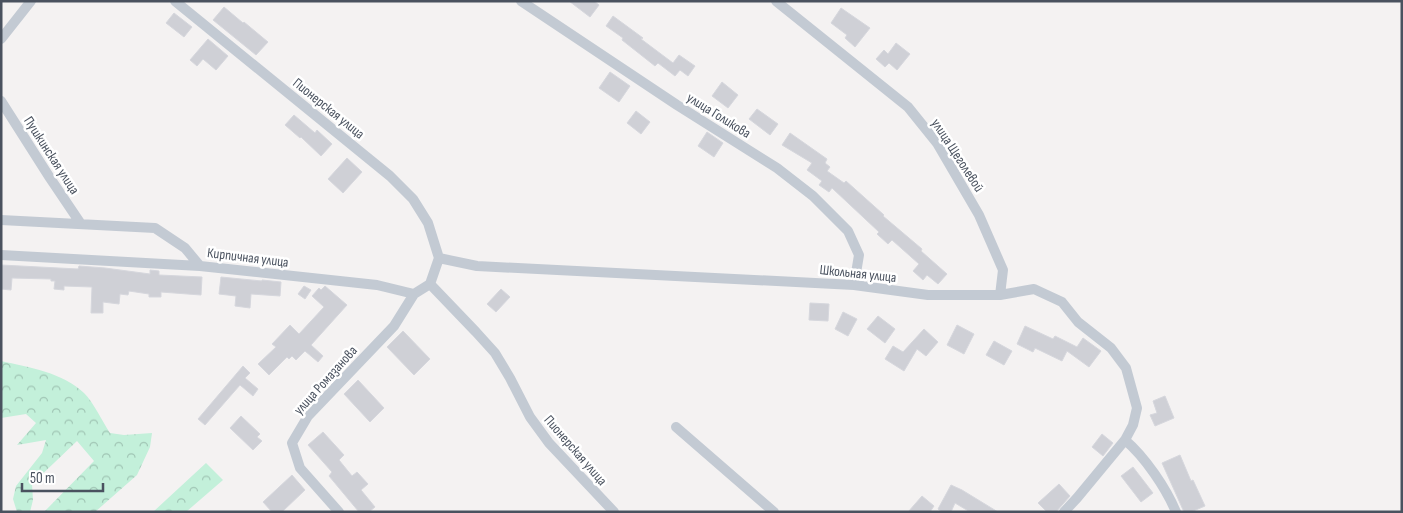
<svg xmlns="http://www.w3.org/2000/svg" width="1403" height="513" font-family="'Sofia Sans Condensed',sans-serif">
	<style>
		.forest { fill: url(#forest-crowns) }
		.building { fill: #cfd0d6; stroke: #d6d7dd }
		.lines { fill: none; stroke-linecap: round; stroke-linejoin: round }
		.street { stroke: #c3cad3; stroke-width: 10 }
		.labels { text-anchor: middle; stroke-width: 5; stroke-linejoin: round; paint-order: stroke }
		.street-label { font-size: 14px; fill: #4a525f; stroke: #fff }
	</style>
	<defs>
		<pattern id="forest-crowns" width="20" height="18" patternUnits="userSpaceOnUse" patternTransform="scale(1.25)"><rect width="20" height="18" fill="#c3f0da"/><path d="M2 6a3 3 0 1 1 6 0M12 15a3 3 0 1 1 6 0" fill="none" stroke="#a0c5b4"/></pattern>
	</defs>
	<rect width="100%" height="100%" fill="#f4f2f2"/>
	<path class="forest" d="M 1,361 C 28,367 64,373 84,393 C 94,403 102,421 110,433 L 124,435 L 152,433 L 150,447 L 137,475 L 95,512 L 44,512 L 94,461 L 77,441 L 32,484 L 33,500 L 30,512 L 17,512 L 13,499 L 16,486 L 42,453 L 46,440 L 17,445 L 36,423 L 26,414 L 1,418 Z
		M 206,463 L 223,480 L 186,512 L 153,512 Z"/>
	<path class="building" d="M 569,1 L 594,1 L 599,5 L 590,17 Z
		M 224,7 L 243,23 L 244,22 L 268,42 L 256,55 L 213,20 Z
		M 841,8 L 870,28 L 855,47 L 845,38 L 847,35 L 831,23 Z
		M 174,13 L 192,27 L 184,37 L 166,23 Z
		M 613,16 L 643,38 L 641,39 L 673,63 L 679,55 L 695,66 L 688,76 L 680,70 L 675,76 L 658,63 L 655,66 L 622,40 L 623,38 L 606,26 Z
		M 208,39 L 228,56 L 216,70 L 203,59 L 197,66 L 190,60 Z
		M 896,43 L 910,54 L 897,70 L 889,63 L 885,67 L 876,59 L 884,50 L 888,54 Z
		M 610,72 L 630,86 L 619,102 L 599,88 Z
		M 722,82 L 738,95 L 728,108 L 712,96 Z
		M 757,109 L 778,124 L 770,135 L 749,119 Z
		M 636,111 L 650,122 L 641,134 L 627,123 Z
		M 294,115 L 315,133 L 317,130 L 332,144 L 321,156 L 301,137 L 300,138 L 285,125 Z
		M 707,132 L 723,143 L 714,157 L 698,146 Z
		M 790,133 L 827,159 L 825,163 L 830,167 L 827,171 L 844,183 L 846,181 L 884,215 L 883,216 L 922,249 L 921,251 L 947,274 L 938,284 L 927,275 L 923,280 L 913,271 L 919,264 L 892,240 L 888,244 L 877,234 L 879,232 L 832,188 L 829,192 L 819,185 L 822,181 L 807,170 L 812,163 L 782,145 Z
		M 347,158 L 362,172 L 343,193 L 328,179 Z
		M 1,265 L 78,269 L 79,266 L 105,268 L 150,274 L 150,270 L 159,271 L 159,275 L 202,277 L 201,295 L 161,292 L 161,297 L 149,297 L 149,294 L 129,291 L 128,295 L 120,294 L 119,304 L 103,302 L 103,313 L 91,313 L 92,287 L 64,286 L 64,290 L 54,289 L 55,281 L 51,281 L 51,279 L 12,278 L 11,290 L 1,289 Z
		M 221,277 L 262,281 L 262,280 L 281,282 L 280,296 L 251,294 L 250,308 L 235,306 L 236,296 L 219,294 Z
		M 304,286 L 311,290 L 305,299 L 298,294 Z
		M 325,286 L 347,305 L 311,345 L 323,356 L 318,362 L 305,351 L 296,360 L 292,356 L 289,359 L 287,357 L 269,375 L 258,364 L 276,347 L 272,344 L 290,325 L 299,334 L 324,307 L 312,296 L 319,288 L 321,290 Z
		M 501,289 L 510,297 L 496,312 L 487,304 Z
		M 810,303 L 829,304 L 828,321 L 809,320 Z
		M 843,312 L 857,319 L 848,336 L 835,329 Z
		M 878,316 L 895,329 L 885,343 L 867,329 Z
		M 957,325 L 974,334 L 964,354 L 947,345 Z
		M 1025,326 L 1053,339 L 1055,336 L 1077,347 L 1083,338 L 1101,351 L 1089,367 L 1067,351 L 1062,361 L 1035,348 L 1033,352 L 1017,344 Z
		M 924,329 L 938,342 L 926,356 L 917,349 L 904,371 L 885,359 L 893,346 L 903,352 Z
		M 403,331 L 430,359 L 414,375 L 387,347 Z
		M 994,341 L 1012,351 L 1004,365 L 986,355 Z
		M 243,366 L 250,373 L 245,378 L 258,389 L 253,396 L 240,385 L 205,425 L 198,419 Z
		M 358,380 L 384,408 L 370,422 L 344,394 Z
		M 1165,396 L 1174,418 L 1155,426 L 1150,415 L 1157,413 L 1153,401 Z
		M 241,416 L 260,434 L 257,437 L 262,441 L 253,450 L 230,428 Z
		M 323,432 L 344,455 L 339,460 L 352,476 L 357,472 L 368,484 L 361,490 L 375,507 L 369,512 L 359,512 L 329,476 L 332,472 L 308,445 Z
		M 1102,434 L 1113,443 L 1103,456 L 1092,447 Z
		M 1180,455 L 1191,481 L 1193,480 L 1205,506 L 1191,512 L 1184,512 L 1162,463 Z
		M 1133,467 L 1153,493 L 1141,502 L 1121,476 Z
		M 292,475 L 305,490 L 282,512 L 272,512 L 263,502 Z
		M 1059,484 L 1070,496 L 1056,512 L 1047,512 L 1038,503 Z
		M 951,485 L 962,490 L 998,512 L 970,512 L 955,503 L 951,512 L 942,512 L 938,509 Z
		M 922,496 L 934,506 L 930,512 L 908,512 Z"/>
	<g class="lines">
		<path class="street" d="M 175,1 L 390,176 L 413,199 L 428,223 L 439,258
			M 521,1 L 677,105 L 777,168 L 813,196 L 848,231 L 859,255 L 854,285
			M 776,1 L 908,107 L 937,143 L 979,215 L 1003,270 L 1000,295
			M 1,39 L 31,1
			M 1,101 L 50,178 L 81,224
			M 1,220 L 155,228 L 185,248 L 200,266 L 377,285 L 414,294
			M 1,255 L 200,266
			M 430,284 L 476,332 L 495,353 L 510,378 L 530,417 L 549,443 L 614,512
			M 676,427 L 774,512
			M 1125,440 C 1145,457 1166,488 1176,512
			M 339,512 L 300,468 L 292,443 L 308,416 L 394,326 L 414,294 L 430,284 L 439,258 L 477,266 L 854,285 L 928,295 L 1000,295 L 1034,289 L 1062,302 L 1078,322 L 1111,348 L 1126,368 L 1137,408 L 1133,425 L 1125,440 L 1077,498 L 1064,512"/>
	</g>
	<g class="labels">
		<g class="street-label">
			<text transform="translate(329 108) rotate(39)" y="5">Пионерская улица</text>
			<text transform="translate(719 115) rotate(32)" y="5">улица Голикова</text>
			<text transform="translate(52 155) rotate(57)" y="5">Пушкинская улица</text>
			<text transform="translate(958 155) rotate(57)" y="5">улица Щеголевой</text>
			<text transform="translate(248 257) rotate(7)" y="5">Кирпичная улица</text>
			<text transform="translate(858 273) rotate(6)" y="5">Школьная улица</text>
			<text transform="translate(325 380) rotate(-48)" y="5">улица Ромазанова</text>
			<text transform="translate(576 450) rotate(49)" y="5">Пионерская улица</text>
		</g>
	</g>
	<rect width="1403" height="513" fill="none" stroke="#4a525f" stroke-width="5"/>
	<path d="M22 483v8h81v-8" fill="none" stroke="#4a525f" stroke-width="2.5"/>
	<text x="30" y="483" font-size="15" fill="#4a525f" stroke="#ffffff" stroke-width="4" paint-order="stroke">50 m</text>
</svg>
